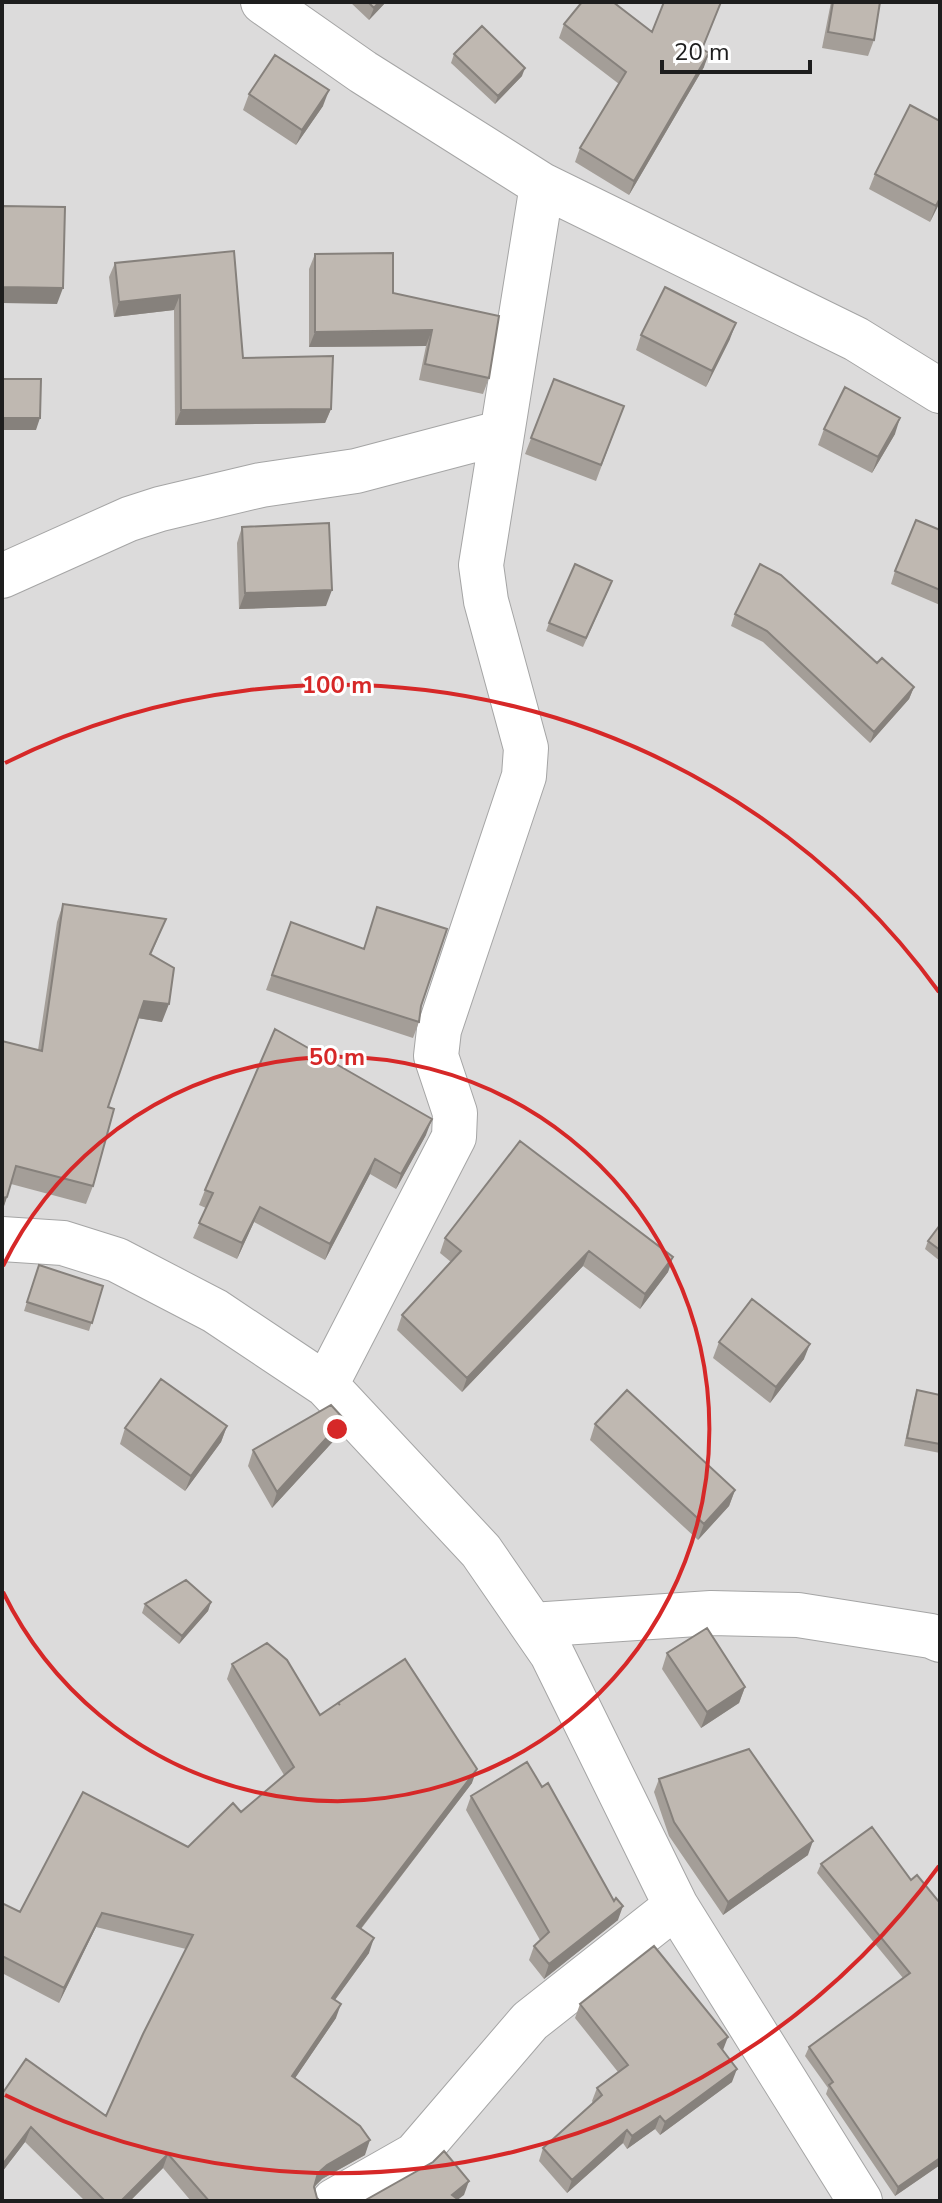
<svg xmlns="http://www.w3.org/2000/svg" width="942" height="2203" font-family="'Nunito Sans',sans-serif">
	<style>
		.residential { fill: #dcdbdb }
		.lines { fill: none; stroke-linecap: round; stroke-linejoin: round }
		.street-casing { stroke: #a5a5a5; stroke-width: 46 }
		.street { stroke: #fff; stroke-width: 44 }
		.wall { fill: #a49e98 }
		.shaded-wall { fill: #86817c }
		.building { fill: #bfb8b1; stroke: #86817c; stroke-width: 2 }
		.ring { fill: none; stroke: #d62828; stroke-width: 4 }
		.centre { fill: #d62828; stroke: #fff; stroke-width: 4 }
		.ring-label { font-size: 24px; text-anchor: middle; font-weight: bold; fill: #d62828; stroke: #fff; stroke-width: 6; stroke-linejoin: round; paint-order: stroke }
	</style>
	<rect width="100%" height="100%" fill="#efece4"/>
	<path class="residential" d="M 2,2 L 940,2 L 940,2201 L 2,2201 Z"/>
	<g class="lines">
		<defs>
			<path id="street" d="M 263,2 L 363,72 L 542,185 L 856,339 L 940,391
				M 2,576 L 129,519 L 160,509 L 261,485 L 356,471 L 500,433
				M 2,1239 L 63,1243 L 117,1260 L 215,1311 L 326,1385 L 481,1551 L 552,1654 L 676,1906 L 860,2201
				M 326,1385 L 454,1137 L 455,1113 L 436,1056 L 439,1030 L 524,776 L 526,748 L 486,601 L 481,565 L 542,185
				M 532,1625 L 711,1613 L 798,1615 L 931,1636 L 940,1640
				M 334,2201 L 415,2155 L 530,2021 L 676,1906"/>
		</defs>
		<use href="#street" class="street-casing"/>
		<use href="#street" class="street"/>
	</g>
	<path class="wall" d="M 350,2 L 386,2 L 369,20 Z
		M 831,2 L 880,2 L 874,40 L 868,56 L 822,48 Z
		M 564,24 L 652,32 L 702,49 L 704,67 L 629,195 L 575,162 L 580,148 L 619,84 L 559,38 Z
		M 454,54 L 522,76 L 495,104 L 451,63 Z
		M 249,94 L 323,106 L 296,145 L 243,110 Z
		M 875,174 L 940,202 L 930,222 L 869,189 Z
		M 234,251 L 243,358 L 331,409 L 325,423 L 175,425 L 174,310 L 114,317 L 109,277 L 115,263 Z
		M 315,254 L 393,293 L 489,378 L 483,394 L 419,380 L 426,346 L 309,347 L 309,269 Z
		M 641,335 L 730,339 L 706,387 L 636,350 Z
		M 554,379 L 624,406 L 596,481 L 525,454 Z
		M 824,429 L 895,434 L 872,473 L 818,445 Z
		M 242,527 L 326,606 L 239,609 L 237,543 Z
		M 940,530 L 940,605 L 891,584 L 895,571 Z
		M 609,589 L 583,647 L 546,631 L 549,623 Z
		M 735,614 L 877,663 L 914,687 L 909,699 L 870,743 L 763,642 L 731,626 Z
		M 63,904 L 166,919 L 151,955 L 162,1022 L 138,1018 L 108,1107 L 93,1186 L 86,1204 L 11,1184 L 2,1212 L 38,1050 L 57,922 Z
		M 291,922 L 421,1006 L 419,1022 L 413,1038 L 266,990 Z
		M 426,1135 L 396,1189 L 370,1174 L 325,1260 L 254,1222 L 237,1259 L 193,1238 L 206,1208 L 199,1205 L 205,1190 Z
		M 940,1225 L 940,1261 L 925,1249 L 928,1241 Z
		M 445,1238 L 673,1257 L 668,1272 L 640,1309 L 583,1266 L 462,1392 L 397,1330 L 402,1315 L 451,1262 L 440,1253 Z
		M 39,1265 L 103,1286 L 89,1331 L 24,1311 Z
		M 719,1342 L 804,1359 L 770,1403 L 713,1358 Z
		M 917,1390 L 940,1395 L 940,1453 L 904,1446 L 914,1399 Z
		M 344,1419 L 339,1435 L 272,1508 L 248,1466 L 253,1450 Z
		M 595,1424 L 735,1490 L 729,1506 L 698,1540 L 590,1440 Z
		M 227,1426 L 221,1442 L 185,1491 L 120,1444 L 125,1428 Z
		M 211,1602 L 208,1611 L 179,1644 L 142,1613 L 145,1604 Z
		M 667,1653 L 745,1687 L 739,1703 L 701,1728 L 662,1669 Z
		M 232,1664 L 320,1715 L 472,1783 L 361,1929 L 369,1953 L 335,2000 L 336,2018 L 295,2078 L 365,2155 L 322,2179 L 315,2186 L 317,2198 L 320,2201 L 191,2201 L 163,2168 L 130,2201 L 85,2201 L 25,2142 L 2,2172 L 2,2094 L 106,2116 L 186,1949 L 96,1927 L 59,2003 L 2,1973 L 2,1903 L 20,1912 L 188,1847 L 241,1812 L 284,1775 L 227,1679 Z
		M 659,1779 L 808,1855 L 723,1915 L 669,1836 L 654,1792 Z
		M 471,1796 L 618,1920 L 544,1979 L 529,1960 L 534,1946 L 540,1940 L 466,1810 Z
		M 821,1864 L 911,1880 L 940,1903 L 940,2165 L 895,2196 L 826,2094 L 828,2088 L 805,2056 L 809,2047 L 903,1978 L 817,1873 Z
		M 580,2004 L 723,2050 L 732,2082 L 660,2135 L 655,2129 L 627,2149 L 623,2143 L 567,2193 L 539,2161 L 543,2148 L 593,2103 L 592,2101 L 597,2088 L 618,2072 L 575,2018 Z"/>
	<path class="shaded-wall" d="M 379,2 L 386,2 L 369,20 L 374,8 Z
		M 709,53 L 704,67 L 629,195 L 634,181 Z
		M 525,68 L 522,76 L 495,104 L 498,96 Z
		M 329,90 L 323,106 L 296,145 L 302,130 Z
		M 940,198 L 940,202 L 930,222 L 936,206 Z
		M 2,287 L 63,288 L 57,304 L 2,303 Z
		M 180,295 L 174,310 L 114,317 L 119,302 Z
		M 736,323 L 730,339 L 706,387 L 712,371 Z
		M 432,330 L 426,346 L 309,347 L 315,332 Z
		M 331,409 L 325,423 L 175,425 L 181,410 Z
		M 2,418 L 40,418 L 36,430 L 2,430 Z
		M 900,418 L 895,434 L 872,473 L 878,457 Z
		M 332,590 L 326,606 L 239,609 L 245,593 Z
		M 914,687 L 909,699 L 870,743 L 874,732 Z
		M 144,1001 L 169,1004 L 162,1022 L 137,1018 Z
		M 432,1119 L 426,1135 L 396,1189 L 401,1174 Z
		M 375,1159 L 370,1174 L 325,1260 L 330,1244 Z
		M 7,1197 L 2,1212 L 2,1198 Z
		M 260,1207 L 254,1222 L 237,1259 L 242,1243 Z
		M 589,1251 L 583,1266 L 462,1392 L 467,1378 Z
		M 673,1257 L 668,1272 L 640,1309 L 645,1294 Z
		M 810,1344 L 804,1359 L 770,1403 L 776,1387 Z
		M 344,1419 L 339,1435 L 272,1508 L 277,1492 Z
		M 227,1426 L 221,1442 L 185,1491 L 191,1476 Z
		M 735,1490 L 729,1506 L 698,1540 L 704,1524 Z
		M 211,1602 L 208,1611 L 179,1644 L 182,1636 Z
		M 745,1687 L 739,1703 L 701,1728 L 707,1712 Z
		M 477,1769 L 472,1783 L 352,1940 L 357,1926 Z
		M 813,1841 L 808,1855 L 723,1915 L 728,1902 Z
		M 623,1906 L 618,1920 L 544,1979 L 549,1964 Z
		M 102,1913 L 96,1927 L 59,2003 L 64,1988 Z
		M 374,1938 L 369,1953 L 326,2012 L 332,1998 Z
		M 341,2004 L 336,2018 L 287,2090 L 292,2076 Z
		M 728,2037 L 723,2050 L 718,2044 Z
		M 737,2069 L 732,2082 L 660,2135 L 665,2122 Z
		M 660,2116 L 655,2129 L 627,2149 L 632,2136 Z
		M 31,2127 L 25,2142 L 2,2172 L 2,2165 Z
		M 627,2130 L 623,2143 L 567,2193 L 572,2180 Z
		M 370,2140 L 365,2155 L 322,2179 L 313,2188 L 318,2173 L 327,2165 Z
		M 168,2154 L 163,2168 L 130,2201 L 121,2201 Z
		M 940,2158 L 940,2165 L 895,2196 L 898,2187 Z
		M 469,2181 L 464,2195 L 456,2201 L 452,2195 Z"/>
	<path class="building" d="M 368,2 L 379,2 L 374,8 Z
		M 582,2 L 613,2 L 652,32 L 664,2 L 721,2 L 702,49 L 709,53 L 634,181 L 580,148 L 626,72 L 564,24 Z
		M 833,2 L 880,2 L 874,40 L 828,32 Z
		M 482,26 L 525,68 L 498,96 L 454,54 Z
		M 275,55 L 329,90 L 302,130 L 249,94 Z
		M 910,105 L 940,121 L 940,198 L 936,206 L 875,174 Z
		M 2,206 L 65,207 L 63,288 L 2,287 Z
		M 234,251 L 243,358 L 333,356 L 331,409 L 181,410 L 180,295 L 119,302 L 115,263 Z
		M 393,253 L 393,293 L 499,316 L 489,378 L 425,364 L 432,330 L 315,332 L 315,254 Z
		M 665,287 L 736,323 L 712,371 L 641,335 Z
		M 2,379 L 41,379 L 40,418 L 2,418 Z
		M 554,379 L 624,406 L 601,465 L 531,438 Z
		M 845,387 L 900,418 L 878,457 L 824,429 Z
		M 916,520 L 940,530 L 940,590 L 895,571 Z
		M 329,523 L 332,590 L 245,593 L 242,527 Z
		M 575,564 L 612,581 L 586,638 L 549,623 Z
		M 760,564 L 781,575 L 877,663 L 882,658 L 914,687 L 874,732 L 767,631 L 735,614 Z
		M 63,904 L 166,919 L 150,954 L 174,968 L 169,1004 L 144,1001 L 108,1107 L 114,1109 L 93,1186 L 16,1166 L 7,1197 L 2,1198 L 2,1041 L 42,1051 Z
		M 377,907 L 447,929 L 421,1006 L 419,1022 L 272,975 L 291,922 L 364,949 Z
		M 275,1029 L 432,1119 L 401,1174 L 375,1159 L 330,1244 L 260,1207 L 242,1243 L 199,1223 L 213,1193 L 205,1190 Z
		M 520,1141 L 673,1257 L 645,1294 L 589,1251 L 467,1378 L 402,1315 L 461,1251 L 445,1238 Z
		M 940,1225 L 940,1250 L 928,1241 Z
		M 39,1265 L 103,1286 L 92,1323 L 27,1302 Z
		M 752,1299 L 810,1344 L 776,1387 L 719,1342 Z
		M 161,1379 L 227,1426 L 191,1476 L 125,1428 Z
		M 627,1390 L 735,1490 L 704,1524 L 595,1424 Z
		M 917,1390 L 940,1395 L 940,1444 L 907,1438 Z
		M 331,1405 L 344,1419 L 277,1492 L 253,1450 Z
		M 186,1580 L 211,1602 L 182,1636 L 145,1604 Z
		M 707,1628 L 745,1687 L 707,1712 L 667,1653 Z
		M 267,1643 L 287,1660 L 320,1715 L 338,1703 L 340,1705 L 338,1703 L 405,1659 L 477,1769 L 357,1926 L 374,1938 L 332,1998 L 341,2004 L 292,2076 L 360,2126 L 370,2140 L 327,2165 L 318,2173 L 314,2187 L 317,2198 L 320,2201 L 209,2201 L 168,2154 L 121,2201 L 105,2201 L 31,2127 L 2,2165 L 2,2094 L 26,2059 L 106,2116 L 143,2034 L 193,1935 L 102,1913 L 64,1988 L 2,1956 L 2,1903 L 20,1912 L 83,1792 L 188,1847 L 233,1803 L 241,1812 L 294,1767 L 232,1664 Z
		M 749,1749 L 813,1841 L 728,1902 L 674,1822 L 659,1779 Z
		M 527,1762 L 542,1787 L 548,1783 L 614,1901 L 616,1898 L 623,1906 L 549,1964 L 534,1946 L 549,1932 L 471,1796 Z
		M 872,1827 L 911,1880 L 917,1875 L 940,1903 L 940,2158 L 898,2187 L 829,2085 L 833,2082 L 809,2047 L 910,1973 L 821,1864 Z
		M 654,1946 L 728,2037 L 718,2044 L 737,2069 L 665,2122 L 660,2116 L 632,2136 L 627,2130 L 572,2180 L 543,2148 L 602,2095 L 597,2088 L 628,2065 L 580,2004 Z
		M 444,2151 L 469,2181 L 452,2195 L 460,2201 L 364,2201 L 433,2162 Z"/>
	<g class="ring">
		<path d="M3 1266A372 372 0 1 1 3 1592"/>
		<path d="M939 1866A744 744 0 0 1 5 2095M5 763A744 744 0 0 1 939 992"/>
	</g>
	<circle cx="337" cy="1429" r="12" class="centre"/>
	<g class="ring-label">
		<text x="337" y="693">100 m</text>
		<text x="337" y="1065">50 m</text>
	</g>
	<rect width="942" height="2203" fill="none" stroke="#1e1e1e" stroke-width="8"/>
	<path d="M662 60v12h148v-12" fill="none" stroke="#1e1e1e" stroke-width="4"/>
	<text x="674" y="60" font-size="24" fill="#1e1e1e" stroke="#ffffff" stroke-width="6" paint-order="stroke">20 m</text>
</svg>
